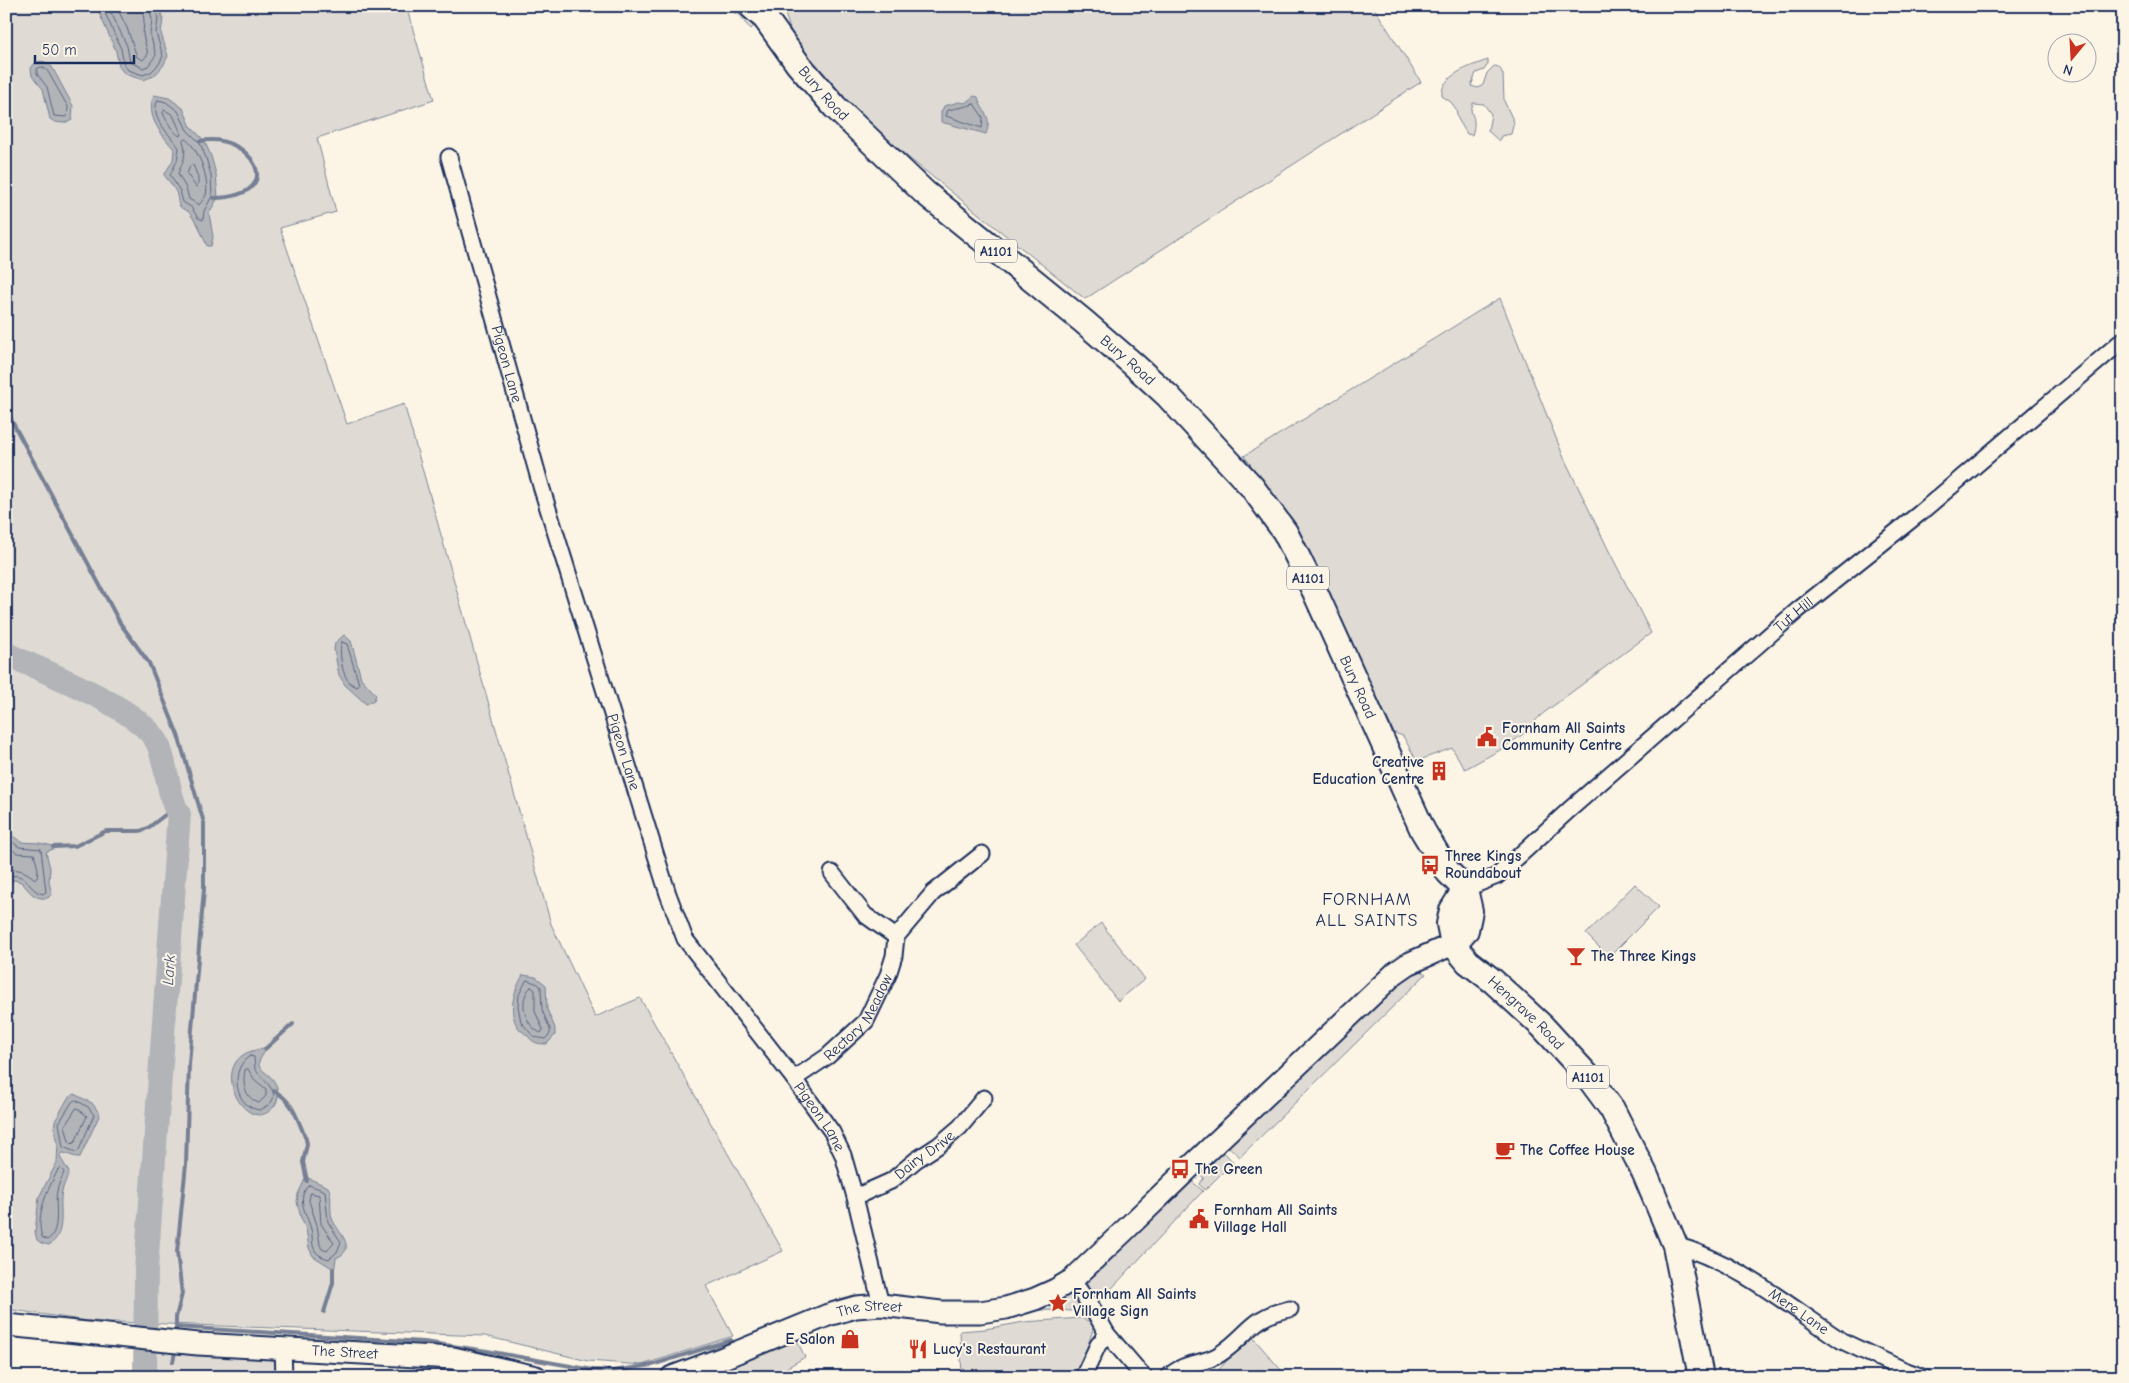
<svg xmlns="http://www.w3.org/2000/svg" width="2129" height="1383" font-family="'Comic Neue',sans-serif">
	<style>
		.green { fill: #dfdbd4; stroke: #7d8599 }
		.water { fill: #b2b4b8; stroke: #767f94 }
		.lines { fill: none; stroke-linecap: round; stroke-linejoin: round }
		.shore { stroke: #576482; stroke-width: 1 }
		.stream { stroke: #767f94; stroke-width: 4 }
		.river { stroke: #b2b4b8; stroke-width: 24 }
		.street-casing { stroke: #1b2f5e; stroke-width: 19 }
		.secondary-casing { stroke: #1b2f5e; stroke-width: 25 }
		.primary-casing { stroke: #1b2f5e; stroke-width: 28 }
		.street { stroke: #fcf5e5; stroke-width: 15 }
		.secondary { stroke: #fcf5e5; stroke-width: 21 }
		.primary { stroke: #fcf5e5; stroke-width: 24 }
		.labels { text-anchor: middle; stroke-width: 4; stroke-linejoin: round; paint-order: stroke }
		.shield { fill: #fcf5e5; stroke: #5e6a86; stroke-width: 1 }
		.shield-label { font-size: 14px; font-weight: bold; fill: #1b2f5e }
		.street-label { font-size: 15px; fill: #1b2f5e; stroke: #fcf5e5 }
		.poi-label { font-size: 15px; font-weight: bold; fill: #1b2f5e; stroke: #fcf5e5; text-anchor: start }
		.water-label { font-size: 16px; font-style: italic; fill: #485779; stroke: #fcf5e5 }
		.quarter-label { font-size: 18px; letter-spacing: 1px; fill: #1b2f5e; stroke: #fcf5e5 }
	</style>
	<rect width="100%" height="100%" fill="#fcf5e5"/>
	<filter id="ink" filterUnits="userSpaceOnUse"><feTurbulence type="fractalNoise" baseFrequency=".02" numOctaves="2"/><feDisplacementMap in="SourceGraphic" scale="10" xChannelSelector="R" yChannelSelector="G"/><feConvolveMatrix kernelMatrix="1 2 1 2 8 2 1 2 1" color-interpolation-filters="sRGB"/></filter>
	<g filter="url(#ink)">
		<path class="green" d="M 6,6 L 406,6 L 434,100 L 317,138 L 336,212 L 280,228 L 347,424 L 404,404 L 551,924 L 595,1017 L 640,998 L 783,1251 L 706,1286 L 733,1336 L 642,1365 L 588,1361 L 485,1336 L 88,1321 L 6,1309 Z
			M 728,6 L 742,11 L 760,20 L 751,29 Z
			M 791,6 L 1373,6 L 1421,82 L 1085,299 L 909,158 L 836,92 L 801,49 L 792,35 L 785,14 L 792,13 Z
			M 1488,60 L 1488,64 L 1484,70 L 1476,73 L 1471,86 L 1478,88 L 1483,85 L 1487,73 L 1494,66 L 1499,67 L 1503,74 L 1504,101 L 1514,122 L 1511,134 L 1501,136 L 1499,141 L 1488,131 L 1491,114 L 1484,104 L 1473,103 L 1471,111 C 1475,120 1475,126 1472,135 L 1467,134 L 1458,119 L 1456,109 L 1451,102 L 1442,96 C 1440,75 1471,66 1488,60 Z
			M 1500,298 L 1564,458 L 1610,553 L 1651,633 L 1541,715 L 1522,735 L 1500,750 L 1465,769 L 1452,748 L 1417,761 L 1403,736 L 1394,733 L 1306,546 L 1278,501 L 1244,456 Z
			M 1635,884 L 1659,907 L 1609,957 L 1586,934 Z
			M 1101,923 L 1145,979 L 1118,1001 L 1074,945 Z
			M 1419,970 L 1426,974 L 1240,1157 L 1226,1144 L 1400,978 Z
			M 1222,1150 L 1233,1162 L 1205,1190 L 1199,1184 L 1204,1178 L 1198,1173 Z
			M 1188,1178 L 1203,1191 L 1099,1302 C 1092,1294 1085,1288 1087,1276 Z
			M 1064,1294 L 1076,1294 L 1087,1308 L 1078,1311 L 1039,1310 L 1040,1305 Z
			M 1081,1318 L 1093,1323 L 1094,1326 L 1078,1377 L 962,1377 L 960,1331 L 985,1329 L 1024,1322 Z
			M 1250,1334 L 1287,1377 L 1212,1377 L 1216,1373 Z
			M 795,1337 L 805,1357 L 771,1377 L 694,1377 Z
			M 155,1346 L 275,1358 L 277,1377 L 154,1377 Z"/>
		<path class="water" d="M 96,6 L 159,6 L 163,19 L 161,33 L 168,56 L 163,66 L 154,76 L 143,80 L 125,74 L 119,67 L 116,51 Z
			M 41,61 L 45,62 L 52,67 L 73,106 L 72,120 C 66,124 56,124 50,119 L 43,89 L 32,76 L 31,68 L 35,63 Z
			M 154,95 L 169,98 L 183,108 L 191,127 L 204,140 L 211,156 L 216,174 L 218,198 L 209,213 L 213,237 L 211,246 L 207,246 L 198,225 L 188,211 C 176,208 179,201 176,192 C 173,186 168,180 164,175 L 173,160 L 174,149 C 161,134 145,116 154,95 Z
			M 974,96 L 978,97 C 982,113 993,115 986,134 L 941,122 L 941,112 L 944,106 L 959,102 L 965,103 Z
			M 344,635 L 351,641 L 361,678 L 376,695 L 374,700 L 366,704 L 345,685 L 339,675 L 334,649 L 335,643 Z
			M 6,831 L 21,842 L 39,843 L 58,847 L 46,852 L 50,868 L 49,883 L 52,893 L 48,898 C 33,900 30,891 21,882 L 14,880 L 6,883 Z
			M 523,975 L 536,977 L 546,985 L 547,1009 L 555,1028 L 555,1035 L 547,1044 C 537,1044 533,1043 527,1035 C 523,1032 518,1029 516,1024 C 508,1008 515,989 523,975 Z
			M 268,1046 L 259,1061 L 259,1066 C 264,1073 272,1076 275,1083 C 279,1089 279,1099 275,1105 C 251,1139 212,1076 243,1055 C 250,1050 260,1050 268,1046 Z
			M 74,1094 L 92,1103 L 100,1114 L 80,1157 C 73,1158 69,1153 62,1153 L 60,1157 L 69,1172 C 67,1178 64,1184 62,1191 C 58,1207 68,1233 49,1245 L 41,1243 L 37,1240 L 35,1232 L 39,1197 L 57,1162 L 58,1143 L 54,1128 L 55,1121 L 68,1098 Z
			M 306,1177 L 328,1187 C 333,1196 329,1208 332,1218 C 335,1230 360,1248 336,1258 L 334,1272 L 332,1268 L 313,1256 L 309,1248 L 306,1229 L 301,1218 L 297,1202 L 298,1194 Z"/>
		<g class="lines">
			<path class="shore" d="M 102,6 L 114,33 L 121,49 L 124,65 L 128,70 L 143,75 L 151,72 L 159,64 L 163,56 L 156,33 L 158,19 L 155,6
				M 108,6 L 127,46 L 130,62 L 143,68 L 148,66 L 156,55 L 150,34 L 152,20 L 149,6
				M 116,6 L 127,28 L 137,57 L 143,60 L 148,54 L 143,35 L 144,20 L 142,6
				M 42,67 L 47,70 L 68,107 L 67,117 L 54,116 L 47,87 L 37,74 L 37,69 Z
				M 158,100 L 166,102 L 178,111 L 187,130 L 200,143 L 206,158 L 211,175 L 212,196 L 204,211 L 203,220 L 198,218 L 191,207 L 183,202 L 180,191 L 170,175 L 177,161 L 179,148 C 172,136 148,117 158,100 Z
				M 974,104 L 983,117 L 982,128 L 946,116 L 948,110 C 957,108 965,107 974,104 Z
				M 165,110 L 173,115 L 181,133 L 180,136 C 173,133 166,120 163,113 Z
				M 185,139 C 198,146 210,180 206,195 C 205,198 201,202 199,205 L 189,199 L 186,188 L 178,174 C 182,163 188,154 183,141 Z
				M 193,165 L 198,177 L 198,185 L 196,187 L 187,174 L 190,166 Z
				M 342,642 L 347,644 L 359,684 L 357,687 C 353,685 349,683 347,679 C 342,673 338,648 342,642 Z
				M 6,837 L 19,847 L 41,849 L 46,892 L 43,894 C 26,890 29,870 6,877
				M 6,845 L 17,853 L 34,854 L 38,869 L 37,878 L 35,879 C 26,872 19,867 6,871
				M 527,980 L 538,984 L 541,987 L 542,1010 L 550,1029 L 550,1034 L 545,1039 L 534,1037 L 521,1022 L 518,1006 L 519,995 Z
				M 531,987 L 535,990 L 535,1011 L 543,1030 L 541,1033 C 525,1027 517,999 531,987 Z
				M 250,1056 L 254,1057 L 255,1069 C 264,1083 289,1096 260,1110 C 234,1108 229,1068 250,1056 Z
				M 248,1069 L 254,1079 L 266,1089 L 266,1096 L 259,1103 C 245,1098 242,1084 245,1070 Z
				M 76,1100 L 88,1107 L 94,1115 L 79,1150 L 76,1152 L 63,1147 L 59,1123 L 72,1102 Z
				M 77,1108 L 87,1116 L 75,1142 L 72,1144 L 69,1141 L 65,1126 Z
				M 61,1169 L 64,1172 C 62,1178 58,1185 57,1191 C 54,1205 62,1231 47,1240 L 42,1237 C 35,1215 48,1189 58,1170 Z
				M 309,1185 L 325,1191 L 328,1222 L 341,1242 L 337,1252 L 329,1259 C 325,1258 319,1256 316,1252 C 311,1246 313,1236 311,1229 C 307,1214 295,1199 309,1185 Z
				M 311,1193 L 319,1195 L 321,1224 L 334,1243 L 327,1251 L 322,1249 L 320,1245 L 317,1225 L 309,1201 Z"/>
			<path class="stream" d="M 201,141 C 249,131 292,196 214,198
				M 6,410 L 120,623 L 149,663 L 178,735 L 204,823 L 204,889 L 189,1064 L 186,1164 L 177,1252 L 182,1294 L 176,1317 L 176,1330
				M 53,847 L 75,846 L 106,831 L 140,831 L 148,828 L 170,811 L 178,814
				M 265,1049 L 293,1024
				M 274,1091 C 293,1100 298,1121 306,1139 L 307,1144 L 303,1162 L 307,1181
				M 324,1312 L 333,1283 L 333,1269
				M 176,1327 L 424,1342 L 487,1351 L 593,1370 L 613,1371 L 652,1365 L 731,1340
				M 173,1362 L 175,1352"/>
			<path class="river" d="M 6,654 C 43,671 139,708 157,742 C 166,759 169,802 179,814 L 146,1270 L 145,1377"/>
			<defs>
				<g id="street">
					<path id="s1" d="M 449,157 L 541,486 L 668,894 L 685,939 L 794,1079 L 832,1132 L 843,1155 L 855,1197 L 881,1305"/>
					<path d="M 832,873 L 865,915 L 896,937"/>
					<path id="s2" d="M 1465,889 L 1497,876 L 1569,810 L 1798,610 L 1920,513 L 2123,340"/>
					<path id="s3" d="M 794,1079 L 828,1056 L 866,1021 L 888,975 L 894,956 L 896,937 L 933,893 L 982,854"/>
					<path id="s4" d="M 855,1197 L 891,1181 L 916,1160 L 939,1145 L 960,1127 L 984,1098"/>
					<path id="s5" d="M 1675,1245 C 1737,1262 1789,1306 1842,1341 L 1904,1370 L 1923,1377"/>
					<path d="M 1072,1280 L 1093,1309 L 1107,1334 L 1144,1377"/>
					<path d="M 283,1349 L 284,1377"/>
					<path d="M 1083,1377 L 1098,1345 L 1107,1334"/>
					<path d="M 1168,1377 C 1188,1359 1202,1366 1220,1354 C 1249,1335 1251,1316 1290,1309"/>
				</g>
				<g id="secondary">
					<path id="s6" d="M 6,1325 L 198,1344 L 453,1358 L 536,1377"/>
					<path id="s7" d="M 672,1377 L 723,1358 L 828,1315 L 856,1307 L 881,1305 L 941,1312 L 980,1312 L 1006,1308 L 1035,1299 L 1055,1290 L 1072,1280 L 1123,1232 L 1185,1172 L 1395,973 L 1408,964 L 1453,944"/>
				</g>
				<g id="primary">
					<path id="s8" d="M 751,6 L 765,18 L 798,64 L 835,107 L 924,192 L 1083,321 L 1133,364 L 1168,396 L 1252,487 L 1285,532 L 1315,592 L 1423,831 L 1448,872 L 1465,889 L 1470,911 L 1466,930 L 1453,944"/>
					<path id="s9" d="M 1465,889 L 1452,910 L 1449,924 L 1453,944 L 1468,962 L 1493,981 L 1542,1026 L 1586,1074 L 1612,1109 L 1645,1174 L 1675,1245 L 1701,1377"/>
				</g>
			</defs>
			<use href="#street" class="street-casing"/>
			<use href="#secondary" class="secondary-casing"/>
			<use href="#primary" class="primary-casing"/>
			<use href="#street" class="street"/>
			<use href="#secondary" class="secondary"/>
			<use href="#primary" class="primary"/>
		</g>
	</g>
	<defs>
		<symbol id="civic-bare" viewBox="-9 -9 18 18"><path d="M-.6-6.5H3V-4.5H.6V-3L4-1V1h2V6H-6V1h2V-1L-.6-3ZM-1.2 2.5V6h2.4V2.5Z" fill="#c8321e" stroke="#fcf5e5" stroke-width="2.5" paint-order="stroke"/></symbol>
		<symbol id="building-bare" viewBox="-9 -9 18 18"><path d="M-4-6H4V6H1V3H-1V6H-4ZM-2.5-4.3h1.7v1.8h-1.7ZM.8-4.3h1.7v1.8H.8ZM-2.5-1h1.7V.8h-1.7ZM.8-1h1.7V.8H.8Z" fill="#c8321e" stroke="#fcf5e5" stroke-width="2.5" paint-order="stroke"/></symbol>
		<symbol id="bus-bare" viewBox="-9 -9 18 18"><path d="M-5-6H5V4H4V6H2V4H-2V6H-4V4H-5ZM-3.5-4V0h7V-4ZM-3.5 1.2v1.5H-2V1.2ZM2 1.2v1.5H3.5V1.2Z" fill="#c8321e" stroke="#fcf5e5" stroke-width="2.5" paint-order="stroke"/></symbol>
		<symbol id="bar-bare" viewBox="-9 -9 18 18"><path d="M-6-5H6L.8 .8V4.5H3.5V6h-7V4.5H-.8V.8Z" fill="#c8321e" stroke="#fcf5e5" stroke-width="2.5" paint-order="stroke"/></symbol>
		<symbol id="cafe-bare" viewBox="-9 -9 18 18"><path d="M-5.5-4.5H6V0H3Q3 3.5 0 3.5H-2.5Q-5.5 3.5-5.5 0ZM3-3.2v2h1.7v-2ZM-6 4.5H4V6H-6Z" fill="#c8321e" stroke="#fcf5e5" stroke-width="2.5" paint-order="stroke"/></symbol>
		<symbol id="sight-bare" viewBox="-9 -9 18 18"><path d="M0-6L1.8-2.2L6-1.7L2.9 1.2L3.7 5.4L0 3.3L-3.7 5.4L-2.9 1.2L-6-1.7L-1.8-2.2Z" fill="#c8321e" stroke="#fcf5e5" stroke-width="2.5" paint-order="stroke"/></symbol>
		<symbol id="shop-bare" viewBox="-9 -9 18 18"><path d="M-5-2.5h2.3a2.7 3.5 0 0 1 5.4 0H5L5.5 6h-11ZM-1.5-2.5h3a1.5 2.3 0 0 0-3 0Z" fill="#c8321e" stroke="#fcf5e5" stroke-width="2.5" paint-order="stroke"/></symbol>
		<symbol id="restaurant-bare" viewBox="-9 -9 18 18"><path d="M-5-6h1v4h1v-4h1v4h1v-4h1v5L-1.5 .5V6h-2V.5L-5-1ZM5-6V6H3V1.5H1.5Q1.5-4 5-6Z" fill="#c8321e" stroke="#fcf5e5" stroke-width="2.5" paint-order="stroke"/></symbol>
	</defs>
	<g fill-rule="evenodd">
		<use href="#civic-bare" x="1473" y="723" width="28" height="28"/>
		<use href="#building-bare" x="1425" y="757" width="28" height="28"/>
		<use href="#bus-bare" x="1416" y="851" width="28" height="28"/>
		<use href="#bar-bare" x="1562" y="942" width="28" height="28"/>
		<use href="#cafe-bare" x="1491" y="1136" width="28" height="28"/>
		<use href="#bus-bare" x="1166" y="1155" width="28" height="28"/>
		<use href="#civic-bare" x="1185" y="1205" width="28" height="28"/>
		<use href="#sight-bare" x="1044" y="1289" width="28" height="28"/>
		<use href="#shop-bare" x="836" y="1325" width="28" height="28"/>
		<use href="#restaurant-bare" x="904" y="1335" width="28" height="28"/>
	</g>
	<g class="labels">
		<g class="shield">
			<rect x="975" y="239.5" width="42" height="23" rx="4"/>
			<rect x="1287" y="566.5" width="42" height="23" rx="4"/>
			<rect x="1567" y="1065.5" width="42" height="23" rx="4"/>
		</g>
		<g class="shield-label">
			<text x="996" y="256">A1101</text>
			<text x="1308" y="583">A1101</text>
			<text x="1588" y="1082">A1101</text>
		</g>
		<g class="street-label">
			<text dy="5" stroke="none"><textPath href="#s8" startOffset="114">Bury Road</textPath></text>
			<text dy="5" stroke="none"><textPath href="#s8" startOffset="519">Bury Road</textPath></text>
			<text dy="5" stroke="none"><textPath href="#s1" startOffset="215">Pigeon Lane</textPath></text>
			<text dy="5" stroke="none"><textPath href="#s2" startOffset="430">Tut Hill</textPath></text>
			<text dy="5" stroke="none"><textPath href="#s8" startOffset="924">Bury Road</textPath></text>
			<text dy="5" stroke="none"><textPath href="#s1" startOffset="620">Pigeon Lane</textPath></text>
			<text dy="5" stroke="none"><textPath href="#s9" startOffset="160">Hengrave Road</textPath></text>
			<text dy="5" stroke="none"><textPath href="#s3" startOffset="91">Rectory Meadow</textPath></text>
			<text dy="5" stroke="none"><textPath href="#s1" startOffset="1040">Pigeon Lane</textPath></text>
			<text dy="5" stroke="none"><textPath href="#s4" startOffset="82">Dairy Drive</textPath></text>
			<text dy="5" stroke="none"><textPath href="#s7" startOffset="210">The Street</textPath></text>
			<text dy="5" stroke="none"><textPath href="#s5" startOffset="141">Mere Lane</textPath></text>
			<text dy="5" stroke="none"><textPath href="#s6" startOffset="340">The Street</textPath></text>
		</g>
		<g class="poi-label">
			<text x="1502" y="733">Fornham All Saints<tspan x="1502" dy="17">Community Centre</tspan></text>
			<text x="1424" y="767" text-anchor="end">Creative<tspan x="1424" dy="17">Education Centre</tspan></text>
			<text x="1445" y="861">Three Kings<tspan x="1445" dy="17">Roundabout</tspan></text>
			<text x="1591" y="961">The Three Kings</text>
			<text x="1520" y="1155">The Coffee House</text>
			<text x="1195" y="1174">The Green</text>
			<text x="1214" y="1215">Fornham All Saints<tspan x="1214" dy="17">Village Hall</tspan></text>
			<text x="1073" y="1299">Fornham All Saints<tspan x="1073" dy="17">Village Sign</tspan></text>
			<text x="835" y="1344" text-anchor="end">E Salon</text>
			<text x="933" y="1354">Lucy's Restaurant</text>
		</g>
		<g class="water-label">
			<text transform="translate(168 970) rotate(-86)" y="6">Lark</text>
		</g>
		<g class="quarter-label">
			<text x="1367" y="905">FORNHAM<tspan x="1367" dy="21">ALL SAINTS</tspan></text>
		</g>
	</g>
	<rect width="2129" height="1383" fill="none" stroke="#fcf5e5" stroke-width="25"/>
	<rect x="12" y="12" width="2104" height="1358" fill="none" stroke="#1b2f5e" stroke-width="2" filter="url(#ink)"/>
	<g transform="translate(2072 58) rotate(198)"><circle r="24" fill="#fcf5e5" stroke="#a2a6af"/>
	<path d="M0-4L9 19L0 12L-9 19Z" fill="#c8321e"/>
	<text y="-8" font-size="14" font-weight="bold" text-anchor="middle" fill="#1b2f5e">N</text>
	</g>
	<path d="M35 55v8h99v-8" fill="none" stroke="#1b2f5e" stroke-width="2.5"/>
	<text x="42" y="55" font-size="15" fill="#1b2f5e" stroke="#fcf5e5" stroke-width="4" paint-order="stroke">50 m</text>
</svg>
